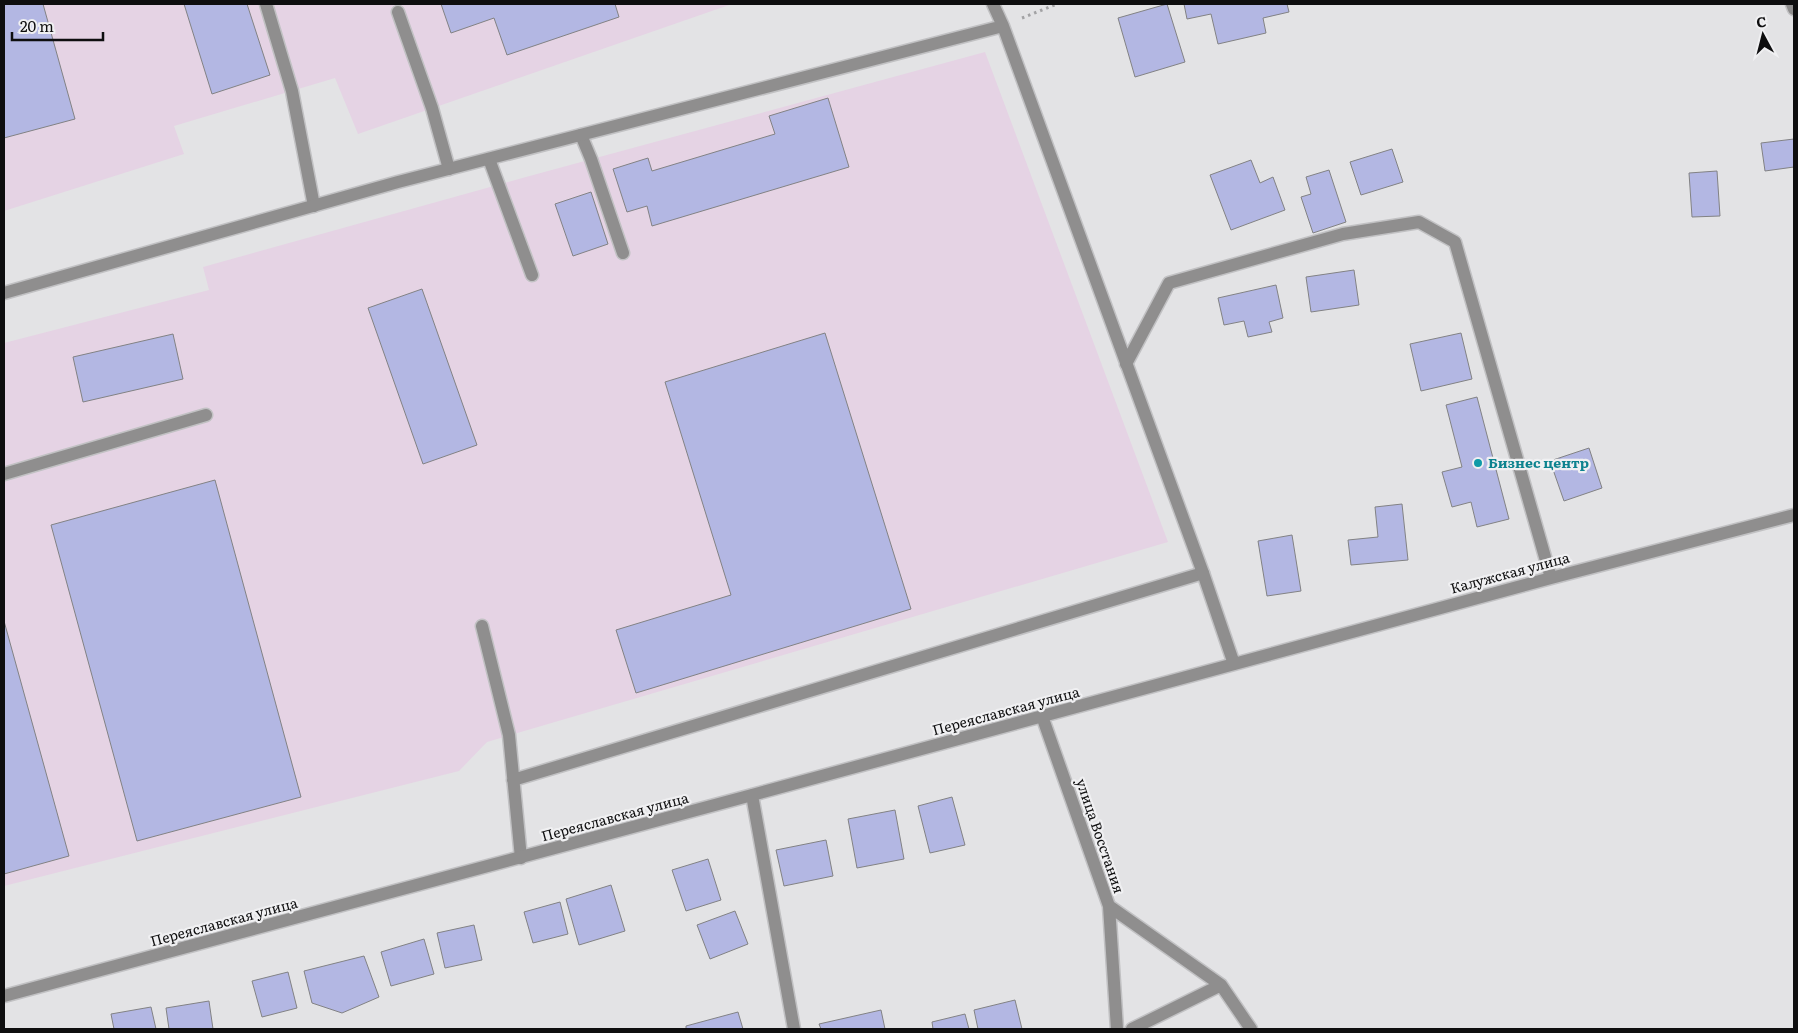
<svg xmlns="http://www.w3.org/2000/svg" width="1798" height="1033" font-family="Literata,serif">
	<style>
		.industrial { fill: #e5d3e4 }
		.building { fill: #b3b7e3; stroke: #828284 }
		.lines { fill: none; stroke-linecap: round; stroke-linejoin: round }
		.service-casing { stroke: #c1c1c3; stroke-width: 15 }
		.minor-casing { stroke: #c1c1c3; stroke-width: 15 }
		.path { stroke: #a2a2a4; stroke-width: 3; stroke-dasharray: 2.5 4; stroke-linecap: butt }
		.service { stroke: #8f8e8e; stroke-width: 12 }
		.minor { stroke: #8f8e8e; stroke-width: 12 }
		.culture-dot { fill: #0f9aa8; stroke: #f0f0f2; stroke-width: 2 }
		.labels { text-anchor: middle; stroke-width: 4.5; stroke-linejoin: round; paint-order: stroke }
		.culture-label { font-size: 14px; font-weight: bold; fill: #0d838f; stroke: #f0f0f2; text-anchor: start }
		.street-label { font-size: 14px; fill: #0e0e0f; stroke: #f0f0f2 }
	</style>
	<rect width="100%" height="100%" fill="#e3e3e5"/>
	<path class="industrial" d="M 4,4 L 732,4 L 358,134 L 335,78 L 174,126 L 184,154 L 4,211 Z
		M 985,52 L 1168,542 L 487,742 L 459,771 L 4,886 L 4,343 L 209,290 L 203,267 L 526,177 Z"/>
	<path class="building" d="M 4,4 L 43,4 L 75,119 L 4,138 Z
		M 184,4 L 247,4 L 270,75 L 212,94 Z
		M 441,4 L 615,4 L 619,17 L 507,55 L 494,18 L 451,33 Z
		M 1167,4 L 1185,62 L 1135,77 L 1118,18 Z
		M 1184,4 L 1287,4 L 1289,12 L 1263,18 L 1266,33 L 1218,44 L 1211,14 L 1187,19 Z
		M 828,98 L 849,167 L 652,226 L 647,206 L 627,212 L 613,169 L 648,158 L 652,171 L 775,134 L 769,116 Z
		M 1794,139 L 1794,167 L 1765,171 L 1761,143 Z
		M 1392,149 L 1403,182 L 1361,195 L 1350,162 Z
		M 1251,160 L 1260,183 L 1273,177 L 1285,210 L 1231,230 L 1210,175 Z
		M 1329,170 L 1346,222 L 1313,233 L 1301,197 L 1311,194 L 1306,177 Z
		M 1717,171 L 1720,216 L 1692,217 L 1689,173 Z
		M 591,192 L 608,244 L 573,256 L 555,204 Z
		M 1354,270 L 1359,305 L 1311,312 L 1306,277 Z
		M 1276,285 L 1283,318 L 1269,322 L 1272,332 L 1248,337 L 1244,321 L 1224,325 L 1218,298 Z
		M 422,289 L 477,445 L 423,464 L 368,308 Z
		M 825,333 L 911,609 L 636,693 L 616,630 L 731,595 L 665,382 Z
		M 1461,333 L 1472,379 L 1421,391 L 1410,344 Z
		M 173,334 L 183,379 L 83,402 L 73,357 Z
		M 1477,397 L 1509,519 L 1477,527 L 1471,502 L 1452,507 L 1442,472 L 1462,467 L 1446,405 Z
		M 1589,448 L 1602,488 L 1564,501 L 1550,461 Z
		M 215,480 L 301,797 L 137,841 L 51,525 Z
		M 1402,504 L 1408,560 L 1351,565 L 1348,540 L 1378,537 L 1375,507 Z
		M 1292,535 L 1301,591 L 1267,596 L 1258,541 Z
		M 4,621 L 69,856 L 4,874 Z
		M 952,797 L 965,845 L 930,853 L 918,806 Z
		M 895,810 L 904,859 L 857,868 L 848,819 Z
		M 826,840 L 833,876 L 784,886 L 776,850 Z
		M 708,859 L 721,900 L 686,911 L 672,870 Z
		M 611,885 L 625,931 L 579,945 L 566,899 Z
		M 560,902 L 568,934 L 533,943 L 524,912 Z
		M 735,911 L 748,944 L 710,959 L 697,925 Z
		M 474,925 L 482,960 L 445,968 L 437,933 Z
		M 424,939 L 434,974 L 391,986 L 381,952 Z
		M 364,956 L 379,997 L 342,1013 L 312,1003 L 304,971 Z
		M 288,972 L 297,1008 L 262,1017 L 252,981 Z
		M 1015,1000 L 1022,1029 L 978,1029 L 974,1010 Z
		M 209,1001 L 213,1029 L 169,1029 L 166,1008 Z
		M 151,1007 L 156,1029 L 114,1029 L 111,1014 Z
		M 881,1010 L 885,1029 L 821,1029 L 819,1024 Z
		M 738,1012 L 743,1029 L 686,1029 L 686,1026 Z
		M 965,1014 L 969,1029 L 933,1029 L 932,1022 Z"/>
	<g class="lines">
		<defs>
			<path id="service" d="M 266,4 L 292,91 L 314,206
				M 398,12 L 432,108 L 449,169
				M 581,135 L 591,159 L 623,253
				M 489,159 L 532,275
				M 4,474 L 206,415
				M 482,626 L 509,735 L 521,858
				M 513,780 L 1203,573"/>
			<path id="minor" d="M 993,4 L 1003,26 L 1203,573 L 1234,664
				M 1792,4 L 1794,9
				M 4,293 L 398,182 L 1003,26
				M 1126,364 L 1169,283 L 1343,234 L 1419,222 L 1455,242 L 1551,578
				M 1042,716 L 1109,906 L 1117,1029
				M 752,795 L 794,1029
				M 1109,906 L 1221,985 L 1251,1029
				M 4,996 L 752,795 L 1551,578 L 1794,515
				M 1132,1029 L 1221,985"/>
		</defs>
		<use href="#service" class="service-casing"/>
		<use href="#minor" class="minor-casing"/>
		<path class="path" d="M 1022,18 L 1057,4"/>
		<use href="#service" class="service"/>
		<use href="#minor" class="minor"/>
	</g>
	<circle class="culture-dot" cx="1478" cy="463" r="5"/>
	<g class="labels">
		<g class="culture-label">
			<text x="1488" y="468">Бизнес центр</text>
		</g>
		<g class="street-label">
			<text transform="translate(1510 573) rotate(-15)" y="5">Калужская улица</text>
			<text transform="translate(1006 711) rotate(-15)" y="5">Переяславская улица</text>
			<text transform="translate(615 817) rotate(-15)" y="5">Переяславская улица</text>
			<text transform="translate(1100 836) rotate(71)" y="5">улица Восстания</text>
			<text transform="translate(224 922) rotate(-15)" y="5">Переяславская улица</text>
		</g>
	</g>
	<rect width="1798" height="1033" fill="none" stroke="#0e0e0f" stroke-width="10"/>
	<g transform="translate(1763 35) rotate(353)" stroke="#f0f0f2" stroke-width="4" paint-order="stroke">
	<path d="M0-4L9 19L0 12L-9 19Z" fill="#0e0e0f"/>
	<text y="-8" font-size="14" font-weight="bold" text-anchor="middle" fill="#0e0e0f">С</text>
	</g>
	<path d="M12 32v8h91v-8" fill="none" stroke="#0e0e0f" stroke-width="2.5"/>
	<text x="20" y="32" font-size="15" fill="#0e0e0f" stroke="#f0f0f2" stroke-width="4" paint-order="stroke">20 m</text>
</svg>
